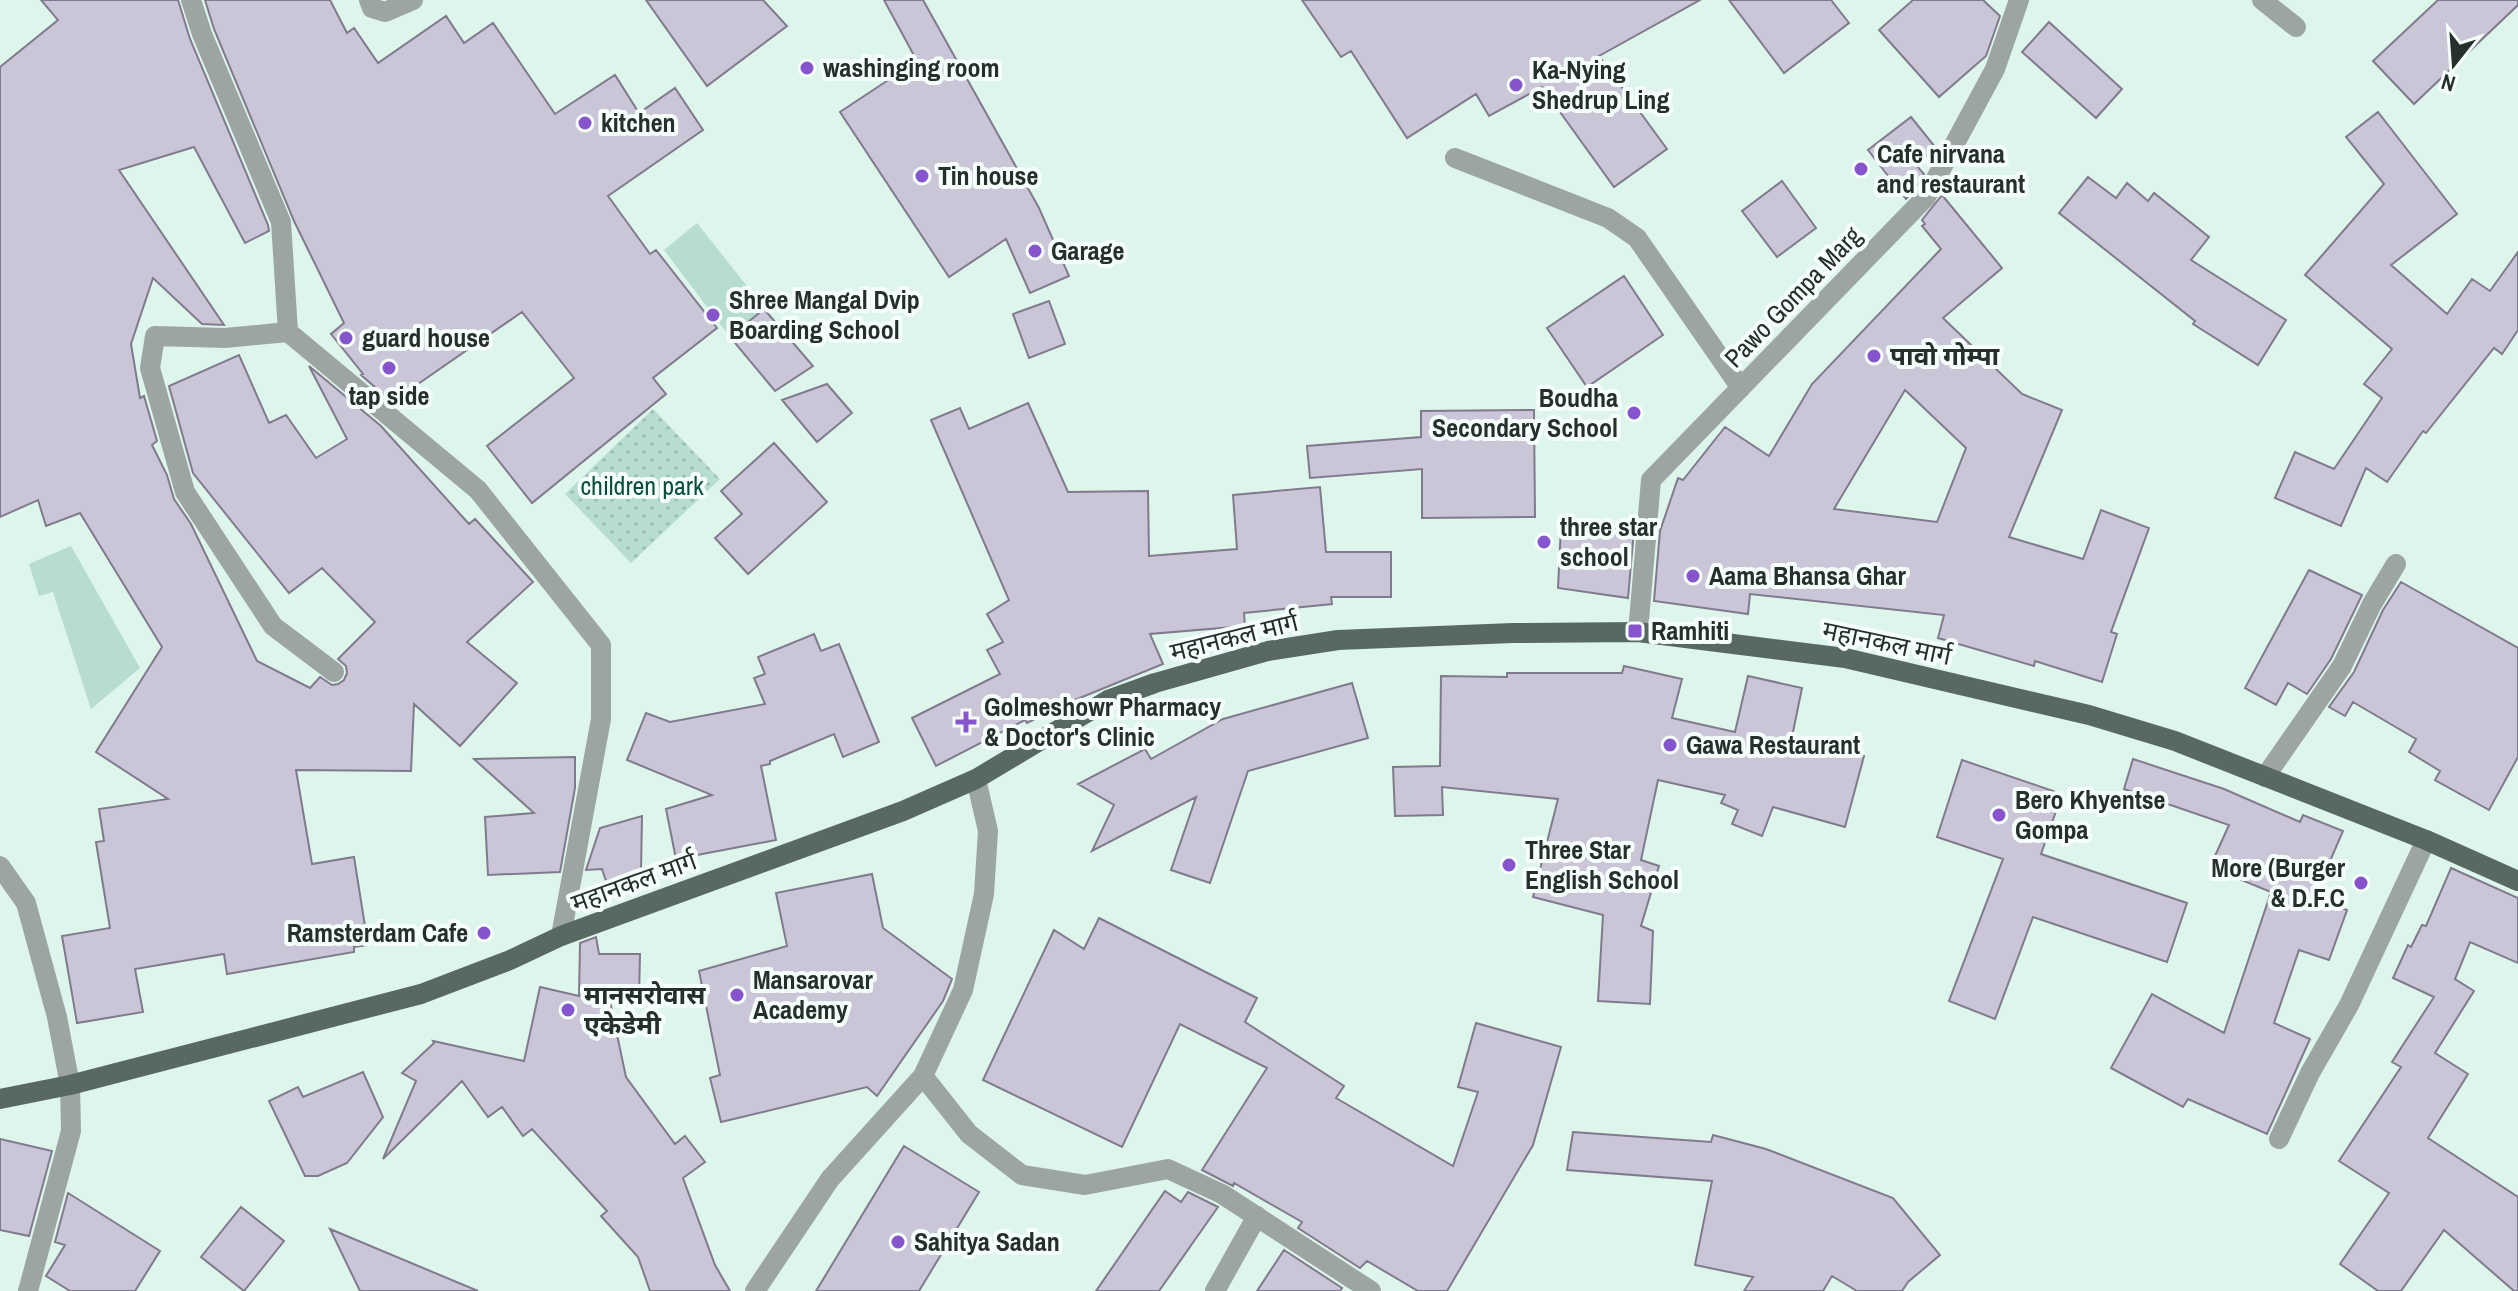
<svg xmlns="http://www.w3.org/2000/svg" width="2518" height="1291" font-family="'Archivo Narrow','Noto Sans Devanagari',sans-serif">
	<style>
		.grass { fill: url(#grass-dots) }
		.garden { fill: #b6ddcf }
		.building { fill: #cbc5d8; stroke: #807b8c; stroke-width: 2; fill-rule: evenodd }
		.lines { fill: none; stroke-linecap: round; stroke-linejoin: round }
		.minor { stroke: #9ca5a1; stroke-width: 20 }
		.major { stroke: #586962; stroke-width: 20 }
		.poi-dot { fill: #8654cc; stroke: #f5fefb; stroke-width: 3 }
		.labels { text-anchor: middle; stroke-width: 8; stroke-linejoin: round; paint-order: stroke }
		.poi-label { font-size: 26px; font-weight: bold; fill: #262f2b; stroke: #f5fefb; text-anchor: start }
		.street-label { font-size: 26px; fill: #262f2b; stroke: #f5fefb }
		.park-label { font-size: 26px; fill: #0b4e3d; stroke: #f5fefb }
	</style>
	<defs>
		<pattern id="grass-dots" width="8" height="8" patternUnits="userSpaceOnUse" patternTransform="scale(2)"><rect width="8" height="8" fill="#b6ddcf"/><path d="M2 2h.1M6 6h.1" fill="none" stroke="#9cbeb2" stroke-width="1.8" stroke-linecap="round"/></pattern>
	</defs>
	<rect width="100%" height="100%" fill="#def5ec"/>
	<path class="grass" d="M 653,409 L 720,479 L 631,563 L 565,494 Z"/>
	<path class="garden" d="M 697,223 L 765,309 L 730,337 L 664,250 Z
		M 71,546 L 140,668 L 91,709 L 53,592 L 39,596 L 29,564 Z"/>
	<path class="building" d="M 41,0 L 178,0 L 190,39 L 268,225 L 269,231 L 245,243 L 194,147 L 119,170 L 224,325 L 202,324 L 153,278 L 131,344 L 140,398 L 144,396 L 157,441 L 152,445 L 167,475 L 174,499 L 191,524 L 257,661 L 310,688 L 320,677 L 332,685 L 338,684 L 344,680 L 347,673 L 346,666 L 338,659 L 375,622 L 322,568 L 289,593 L 193,473 L 169,386 L 239,355 L 269,423 L 286,415 L 316,458 L 347,439 L 309,366 L 381,426 L 469,524 L 475,519 L 533,582 L 467,642 L 517,683 L 460,746 L 414,704 L 411,771 L 296,770 L 312,864 L 354,857 L 368,945 L 354,947 L 354,952 L 227,974 L 224,954 L 135,969 L 143,1012 L 77,1023 L 62,936 L 110,928 L 96,842 L 104,841 L 99,809 L 168,799 L 96,752 L 162,647 L 80,513 L 46,526 L 38,500 L 0,517 L 0,67 L 58,20 Z
		M 205,0 L 330,0 L 347,33 L 354,28 L 378,63 L 446,16 L 464,43 L 493,23 L 555,114 L 615,75 L 639,113 L 675,88 L 703,130 L 608,196 L 650,254 L 656,250 L 717,328 L 653,378 L 666,394 L 532,503 L 487,446 L 574,378 L 522,312 L 392,402 L 361,375 L 363,374 L 331,334 L 344,323 L 294,221 L 214,29 Z
		M 646,0 L 763,0 L 787,26 L 707,86 Z
		M 884,0 L 923,0 L 1039,208 L 1069,276 L 1030,293 L 1006,239 L 949,277 L 840,112 L 917,61 Z
		M 1302,0 L 1700,0 L 1599,56 L 1667,149 L 1614,187 L 1542,87 L 1489,116 L 1476,94 L 1407,138 L 1351,51 L 1341,57 Z
		M 1729,0 L 1831,0 L 1849,23 L 1784,73 Z
		M 1913,0 L 1983,0 L 2000,16 L 1986,56 L 1939,97 L 1879,30 Z
		M 2438,0 L 2518,0 L 2518,5 L 2414,104 L 2373,61 Z
		M 2049,22 L 2122,89 L 2096,118 L 2022,52 Z
		M 2378,112 L 2457,214 L 2391,265 L 2447,314 L 2472,279 L 2490,291 L 2518,252 L 2518,330 L 2502,354 L 2494,348 L 2426,433 L 2423,431 L 2387,482 L 2366,468 L 2341,526 L 2275,498 L 2295,452 L 2334,469 L 2382,398 L 2364,384 L 2392,349 L 2305,275 L 2384,184 L 2346,137 Z
		M 1911,117 L 1936,148 L 1915,164 L 1924,174 L 1915,189 L 1906,199 L 1868,150 Z
		M 2088,177 L 2116,198 L 2127,183 L 2148,201 L 2154,193 L 2209,237 L 2191,260 L 2286,320 L 2258,365 L 2193,324 L 2195,321 L 2059,213 Z
		M 1782,181 L 1816,228 L 1777,257 L 1742,211 Z
		M 1942,195 L 2002,268 L 1943,318 L 2022,394 L 2062,410 L 2009,537 L 2083,559 L 2101,510 L 2149,528 L 2111,632 L 2117,634 L 2102,682 L 2035,661 L 2034,666 L 1938,638 L 1944,615 L 1750,594 L 1748,614 L 1654,601 L 1660,531 L 1678,478 L 1683,480 L 1725,427 L 1769,456 L 1812,384 L 1941,249 L 1922,226 L 1925,224 L 1922,220 ZM 1905,390 L 1966,448 L 1937,522 L 1834,509 Z
		M 1624,276 L 1663,335 L 1587,387 L 1547,328 Z
		M 1049,301 L 1065,344 L 1029,358 L 1013,314 Z
		M 764,309 L 813,366 L 775,391 L 730,337 Z
		M 827,384 L 852,413 L 817,442 L 782,400 Z
		M 1028,403 L 1068,492 L 1148,491 L 1149,556 L 1237,549 L 1233,495 L 1320,487 L 1326,552 L 1391,552 L 1391,597 L 1331,597 L 1332,604 L 1244,613 L 1245,626 L 1150,634 L 1163,664 L 1065,704 L 1027,723 L 1025,720 L 936,766 L 912,718 L 1000,674 L 987,650 L 1003,642 L 987,614 L 1009,600 L 931,420 L 960,408 L 969,429 Z
		M 1534,410 L 1535,517 L 1422,518 L 1422,469 L 1310,478 L 1307,446 L 1421,437 L 1421,411 Z
		M 774,443 L 827,502 L 748,574 L 715,538 L 742,514 L 721,491 Z
		M 1561,526 L 1634,530 L 1628,598 L 1558,588 Z
		M 2309,570 L 2362,595 L 2331,659 L 2307,694 L 2288,683 L 2276,705 L 2245,688 Z
		M 2401,582 L 2518,648 L 2518,757 L 2489,810 L 2435,780 L 2440,771 L 2409,752 L 2416,739 L 2353,702 L 2345,716 L 2329,707 L 2354,672 L 2383,610 Z
		M 814,634 L 821,651 L 839,644 L 879,742 L 843,757 L 834,734 L 770,761 L 770,764 L 761,766 L 776,840 L 676,859 L 666,809 L 712,795 L 627,760 L 646,713 L 670,722 L 765,704 L 754,678 L 765,674 L 758,657 Z
		M 1624,666 L 1682,679 L 1672,718 L 1735,732 L 1748,676 L 1802,688 L 1792,737 L 1864,756 L 1845,827 L 1773,807 L 1762,836 L 1732,824 L 1738,810 L 1721,803 L 1725,795 L 1658,780 L 1641,860 L 1659,866 L 1641,926 L 1653,931 L 1650,1004 L 1598,1001 L 1603,915 L 1533,897 L 1558,799 L 1442,787 L 1443,815 L 1395,816 L 1393,767 L 1440,766 L 1441,676 L 1507,677 L 1507,673 L 1622,673 Z
		M 1352,683 L 1368,738 L 1248,771 L 1210,883 L 1171,870 L 1196,797 L 1092,851 L 1114,805 L 1078,784 L 1145,749 L 1151,759 L 1223,719 Z
		M 575,757 L 575,788 L 560,872 L 488,875 L 485,817 L 534,813 L 474,759 Z
		M 2133,759 L 2224,789 L 2300,822 L 2303,815 L 2343,831 L 2314,898 L 2347,910 L 2329,960 L 2299,950 L 2274,1023 L 2310,1039 L 2267,1134 L 2188,1099 L 2183,1107 L 2111,1068 L 2152,994 L 2224,1033 L 2271,892 L 2210,867 L 2229,825 L 2124,789 Z
		M 1962,760 L 2062,794 L 2041,854 L 2187,903 L 2167,962 L 2033,917 L 1995,1019 L 1949,1001 L 2003,859 L 1937,837 Z
		M 642,816 L 641,871 L 606,881 L 602,869 L 586,870 L 600,828 Z
		M 2451,868 L 2518,898 L 2518,963 L 2470,942 L 2455,979 L 2474,991 L 2435,1053 L 2468,1074 L 2428,1138 L 2518,1197 L 2518,1291 L 2514,1291 L 2444,1230 L 2401,1291 L 2378,1291 L 2340,1264 L 2389,1193 L 2339,1161 L 2401,1067 L 2392,1062 L 2434,997 L 2393,978 L 2408,945 L 2411,947 L 2422,925 L 2426,926 Z
		M 872,874 L 883,928 L 952,979 L 943,1001 L 877,1096 L 867,1087 L 721,1122 L 710,1078 L 720,1075 L 699,971 L 787,946 L 776,893 Z
		M 1099,918 L 1257,998 L 1245,1022 L 1344,1086 L 1336,1098 L 1453,1166 L 1478,1092 L 1458,1087 L 1476,1023 L 1561,1047 L 1533,1145 L 1447,1291 L 1418,1291 L 1367,1261 L 1360,1268 L 1298,1228 L 1302,1222 L 1234,1183 L 1233,1186 L 1202,1170 L 1267,1068 L 1180,1024 L 1122,1147 L 983,1080 L 1054,930 L 1084,949 Z
		M 596,937 L 599,954 L 640,954 L 639,998 L 609,997 L 626,1077 L 675,1144 L 685,1136 L 705,1162 L 683,1178 L 715,1265 L 730,1291 L 650,1291 L 638,1257 L 601,1216 L 607,1211 L 532,1129 L 523,1136 L 502,1107 L 488,1117 L 462,1081 L 383,1159 L 416,1081 L 402,1073 L 434,1043 L 433,1041 L 524,1061 L 540,987 L 579,996 L 580,943 Z
		M 363,1072 L 383,1117 L 347,1163 L 318,1176 L 305,1176 L 269,1101 L 298,1087 L 303,1097 Z
		M 1573,1132 L 1711,1142 L 1713,1135 L 1766,1149 L 1893,1198 L 1940,1255 L 1908,1282 L 1902,1291 L 1857,1291 L 1832,1276 L 1823,1291 L 1744,1291 L 1753,1277 L 1695,1265 L 1712,1181 L 1567,1170 Z
		M 0,1139 L 52,1151 L 29,1236 L 0,1230 Z
		M 904,1146 L 979,1192 L 919,1291 L 816,1291 Z
		M 1165,1191 L 1181,1202 L 1188,1192 L 1218,1207 L 1159,1291 L 1096,1291 Z
		M 68,1193 L 160,1251 L 135,1291 L 70,1291 L 46,1276 L 65,1245 L 55,1242 Z
		M 241,1207 L 284,1241 L 244,1291 L 201,1257 Z
		M 330,1229 L 478,1291 L 360,1291 Z
		M 1284,1250 L 1342,1288 L 1340,1291 L 1257,1291 Z"/>
	<g class="lines">
		<path class="minor" d="M 191,0 L 202,34 L 281,222 L 288,332 L 478,490 L 601,645 L 601,719 L 561,936
			M 369,0 L 372,8 L 385,12 L 413,0
			M 2262,0 L 2296,27
			M 1455,158 L 1608,218 L 1637,238 L 1741,388
			M 288,332 L 225,338 L 155,336 L 150,368 L 185,492 L 273,626 L 334,672
			M 1638,632 L 1651,480 L 1926,197 L 1995,69 L 2019,0
			M 2265,777 L 2342,666 L 2372,604 L 2396,564
			M 0,866 L 26,903 L 57,1017 L 70,1085 L 71,1131 L 28,1291
			M 923,1076 L 969,1134 L 1022,1175 L 1085,1185 L 1168,1169 L 1222,1194 L 1371,1291
			M 2279,1139 L 2310,1073 L 2349,1005 L 2426,840
			M 755,1291 L 830,1179 L 923,1076 L 963,990 L 984,894 L 988,831 L 976,779
			M 1215,1291 L 1257,1216"/>
		<path class="major" d="M 0,1099 L 70,1085 L 421,994 L 510,960 L 561,936 L 903,811 L 976,779 L 1108,700 L 1155,683 L 1268,651 L 1338,640 L 1513,633 L 1638,632 L 1845,658 L 2089,715 L 2175,741 L 2426,840 L 2518,881"/>
	</g>
	<g class="poi-dot">
		<circle cx="807" cy="68" r="8"/>
		<circle cx="1516" cy="85" r="8"/>
		<circle cx="585" cy="123" r="8"/>
		<circle cx="1861" cy="169" r="8"/>
		<circle cx="922" cy="176" r="8"/>
		<circle cx="1035" cy="251" r="8"/>
		<circle cx="713" cy="315" r="8"/>
		<circle cx="346" cy="338" r="8"/>
		<circle cx="1874" cy="356" r="8"/>
		<circle cx="389" cy="368" r="8"/>
		<circle cx="1634" cy="413" r="8"/>
		<circle cx="1544" cy="542" r="8"/>
		<circle cx="1693" cy="576" r="8"/>
		<rect x="1627" y="623" width="16" height="16" rx="4"/>
		<path d="M962 710h8v8h8v8h-8v8h-8v-8h-8v-8h8z"/>
		<circle cx="1670" cy="745" r="8"/>
		<circle cx="1999" cy="815" r="8"/>
		<circle cx="1509" cy="865" r="8"/>
		<circle cx="2361" cy="883" r="8"/>
		<circle cx="484" cy="933" r="8"/>
		<circle cx="737" cy="995" r="8"/>
		<circle cx="568" cy="1010" r="8"/>
		<circle cx="898" cy="1242" r="8"/>
	</g>
	<g class="labels">
		<g class="poi-label">
			<text x="823" y="77">washinging room</text>
			<text x="1532" y="79">Ka-Nying<tspan x="1532" dy="30">Shedrup Ling</tspan></text>
			<text x="601" y="132">kitchen</text>
			<text x="1877" y="163">Cafe nirvana<tspan x="1877" dy="30">and restaurant</tspan></text>
			<text x="938" y="185">Tin house</text>
			<text x="1051" y="260">Garage</text>
			<text x="729" y="309">Shree Mangal Dvip<tspan x="729" dy="30">Boarding School</tspan></text>
			<text x="362" y="347">guard house</text>
			<text x="1890" y="365">पावो गोम्पा</text>
			<text x="389" y="405" text-anchor="middle">tap side</text>
			<text x="1618" y="407" text-anchor="end">Boudha<tspan x="1618" dy="30">Secondary School</tspan></text>
			<text x="1560" y="536">three star<tspan x="1560" dy="30">school</tspan></text>
			<text x="1709" y="585">Aama Bhansa Ghar</text>
			<text x="1651" y="640">Ramhiti</text>
			<text x="984" y="716">Golmeshowr Pharmacy<tspan x="984" dy="30">&amp; Doctor's Clinic</tspan></text>
			<text x="1686" y="754">Gawa Restaurant</text>
			<text x="2015" y="809">Bero Khyentse<tspan x="2015" dy="30">Gompa</tspan></text>
			<text x="1525" y="859">Three Star<tspan x="1525" dy="30">English School</tspan></text>
			<text x="2345" y="877" text-anchor="end">More (Burger<tspan x="2345" dy="30">&amp; D.F.C</tspan></text>
			<text x="468" y="942" text-anchor="end">Ramsterdam Cafe</text>
			<text x="753" y="989">Mansarovar<tspan x="753" dy="30">Academy</tspan></text>
			<text x="584" y="1004">मानसरोवास<tspan x="584" dy="30">एकेडेमी</tspan></text>
			<text x="914" y="1251">Sahitya Sadan</text>
		</g>
		<g class="street-label">
			<text transform="translate(1793 297) rotate(-46)" y="9">Pawo Gompa Marg</text>
			<text transform="translate(1234 637) rotate(-14)" y="9">महानकल मार्ग</text>
			<text transform="translate(1887 643) rotate(12)" y="9">महानकल मार्ग</text>
			<text transform="translate(634 882) rotate(-20)" y="9">महानकल मार्ग</text>
		</g>
		<g class="park-label">
			<text x="642" y="495">children park</text>
		</g>
	</g>
	<g transform="translate(2454 64) rotate(197)" stroke="#f5fefb" stroke-width="6" paint-order="stroke">
	<path d="M0-6L14 30L0 20L-14 30Z" fill="#262f2b"/>
	<text y="-12" font-size="22" font-weight="bold" text-anchor="middle" fill="#262f2b">N</text>
	</g>
</svg>
